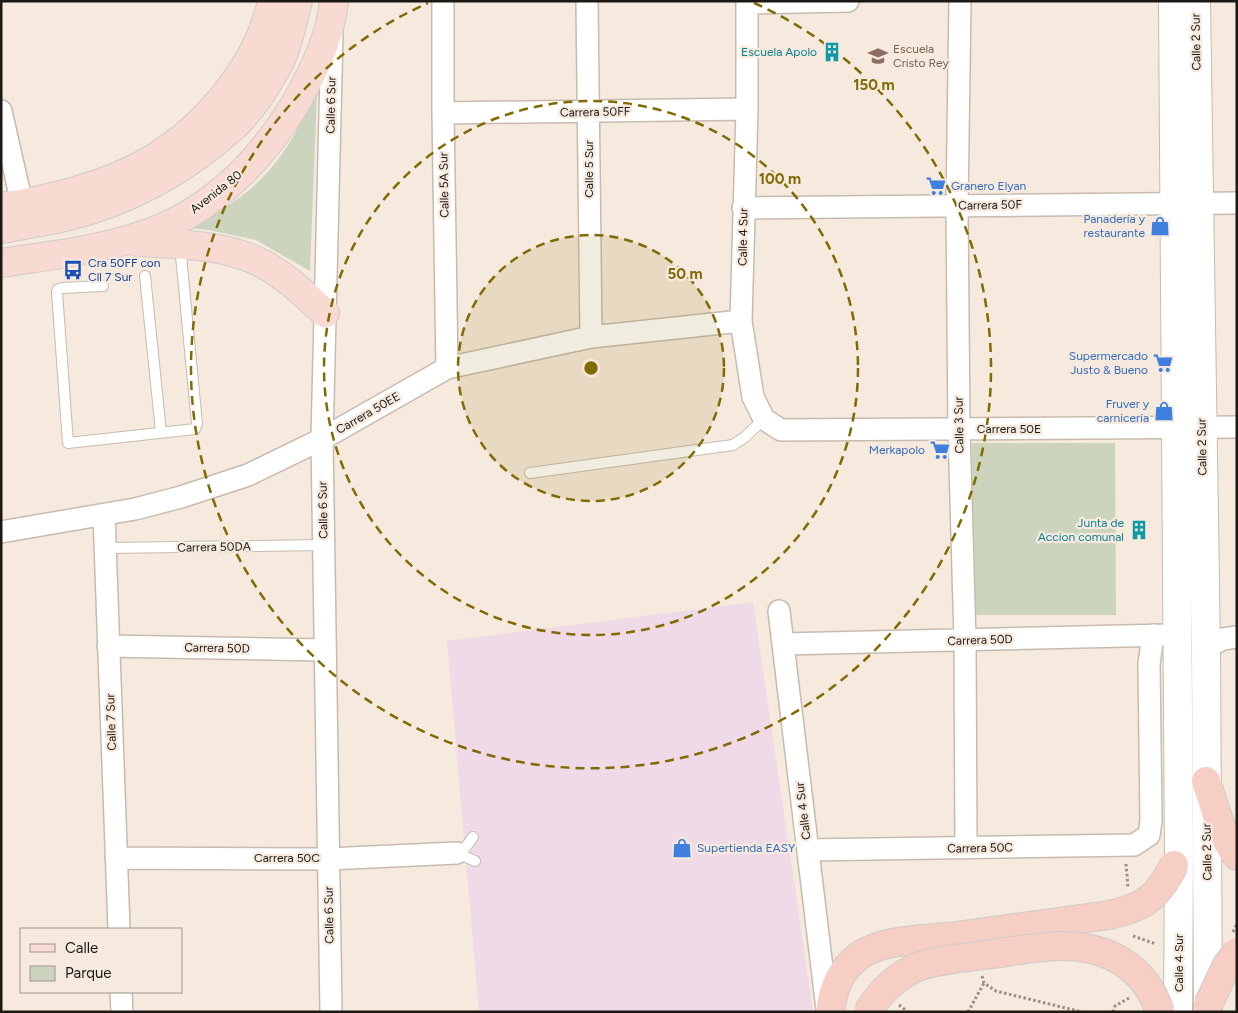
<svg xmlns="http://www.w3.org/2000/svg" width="1238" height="1013" font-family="Figtree,sans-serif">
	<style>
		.commercial { fill: #f0dae7 }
		.green { fill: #ccd4be }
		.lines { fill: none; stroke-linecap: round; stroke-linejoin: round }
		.service-casing { stroke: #c7bbaf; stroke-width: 12 }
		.minor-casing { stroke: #c7bbaf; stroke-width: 24 }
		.secondary-casing { stroke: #c7bbaf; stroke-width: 30 }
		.primary-casing { stroke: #cdcccb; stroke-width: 30 }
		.trunk-casing { stroke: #cdcccb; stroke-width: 30 }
		.path { stroke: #978e85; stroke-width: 3; stroke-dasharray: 2.5 2.5; stroke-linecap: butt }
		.service { stroke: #fff; stroke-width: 10 }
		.minor { stroke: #fff; stroke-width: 21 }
		.secondary { stroke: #fff; stroke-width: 28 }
		.primary { stroke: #f8dad3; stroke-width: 28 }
		.trunk { stroke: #f6cec4; stroke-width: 28 }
		.trunk-bridge-casing { stroke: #cdcccb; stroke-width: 30; stroke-linecap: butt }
		.trunk-bridge { stroke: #f6cec4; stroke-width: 28 }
		.ring { fill: none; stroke: #816a02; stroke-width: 2.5; stroke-dasharray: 9 6 }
		.labels { text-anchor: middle; stroke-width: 4.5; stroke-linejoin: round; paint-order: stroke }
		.street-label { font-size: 12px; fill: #1c1814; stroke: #f6e9dd }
		.education-label { font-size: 12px; fill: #785e54; stroke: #f6e9dd; text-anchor: start }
		.culture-label { font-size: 12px; fill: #0d838f; stroke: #f6e9dd; text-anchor: end }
		.shop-label { font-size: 12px; fill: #366cbe; stroke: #f6e9dd; text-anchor: end }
		.transit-label { font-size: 12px; fill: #164399; stroke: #f6e9dd; text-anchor: start }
		.centre { fill: #816a02; stroke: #f6e9dd; stroke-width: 2.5 }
		.ring-label { font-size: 15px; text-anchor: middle; font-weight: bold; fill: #816a02; stroke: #f6e9dd; stroke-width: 4.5; stroke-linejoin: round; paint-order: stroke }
	</style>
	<rect width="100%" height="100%" fill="#f6e9dd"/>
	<path class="commercial" d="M 753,602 L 813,1012 L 479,1012 L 447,641 Z"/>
	<path class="green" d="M 317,91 L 310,271 L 256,240 L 209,230 L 191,228 C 213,215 240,200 258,182 C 285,157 301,123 317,91 Z
		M 972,443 L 1115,443 L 1116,615 L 973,615 Z"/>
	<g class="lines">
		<defs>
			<path id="service" d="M 145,276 L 161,432
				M 103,286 L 62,288 L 58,289 L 57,292 L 68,443 L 195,429 L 197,424 L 180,245
				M 530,473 L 733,445 L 745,437 L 764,419
				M 105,548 L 324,545
				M 457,853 L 465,848 L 473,837
				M 457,853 L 475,861"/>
			<path id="minor" d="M 443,1 L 443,113 L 447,368
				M 587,1 L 591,337
				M 747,1 L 747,109 L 741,321 L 753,397 L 764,419 L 781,430 L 1237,427
				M 960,1 L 957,206 L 959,429 L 965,640 L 966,848
				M 747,3 L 848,1
				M 1,111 L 25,217
				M 443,113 L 747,109
				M 743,208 L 1237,203
				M 104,515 L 119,929
				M 1,532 L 135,509 L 181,497 L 248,475 L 322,439 L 447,368 L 591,337 L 741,321
				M 779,611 L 827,1009
				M 783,644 L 1167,635
				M 108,646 L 325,650
				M 1206,648 L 1223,639 L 1237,637
				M 808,850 L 1134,845 L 1149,835 L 1151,821 L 1149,664 L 1153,635
				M 116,858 L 328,859 L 457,853
				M 121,992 L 122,1012
				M 331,1012 L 322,439 L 332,33"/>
			<path id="secondary" d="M 1173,1 L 1179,855 L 1178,1012
				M 1196,1 L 1206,648 L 1208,1010"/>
			<path id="primary" d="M 1,207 C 47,200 95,188 136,168 C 199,136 257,70 272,1
				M 1,229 C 23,225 44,222 65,217 C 126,203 186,170 232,128 C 249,113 266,87 277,67 C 288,47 292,23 298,1
				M 137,242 C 176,244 218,244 255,260 C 282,272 304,294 325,313
				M 1,263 C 52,255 105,250 154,231 C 214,208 263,158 295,104 C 312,75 331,35 334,1"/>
			<path id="trunk" d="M 1206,781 C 1213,801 1223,841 1237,856
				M 830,1012 C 833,989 840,970 859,956 C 884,938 927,940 958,936 C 1009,929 1059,922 1109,915"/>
		</defs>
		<use href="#service" class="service-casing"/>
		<use href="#minor" class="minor-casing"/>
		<use href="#secondary" class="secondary-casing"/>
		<use href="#primary" class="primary-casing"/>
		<use href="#trunk" class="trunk-casing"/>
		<path class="path" d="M 1126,864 L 1128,888
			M 1233,932 L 1237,924
			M 1133,936 L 1156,944
			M 982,976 L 984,983 L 996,991 L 1082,1012
			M 899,1005 L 908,1012
			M 968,1012 L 984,983
			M 1113,1012 L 1115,1006 L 1129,998"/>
		<use href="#service" class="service"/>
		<use href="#minor" class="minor"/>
		<use href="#secondary" class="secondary"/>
		<use href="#primary" class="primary"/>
		<use href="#trunk" class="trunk"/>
		<defs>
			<path id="trunk-bridge" d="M 1109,915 C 1145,907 1157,898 1174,865
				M 1208,1005 L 1227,965 L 1237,952
				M 868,1012 C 881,992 890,982 911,970 C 929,960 964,958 985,955 C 1009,952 1037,946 1061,946 C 1107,946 1145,966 1160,1012"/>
		</defs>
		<use href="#trunk-bridge" class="trunk-bridge-casing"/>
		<use href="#trunk-bridge" class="trunk-bridge"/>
	</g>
	<circle cx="591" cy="368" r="133" fill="#816a02" fill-opacity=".12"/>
	<g class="ring">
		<circle cx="591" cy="368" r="133"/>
		<circle cx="591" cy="368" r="267"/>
		<path d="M754 3A400 400 0 1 1 428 3"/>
	</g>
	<defs>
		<symbol id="building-bare" viewBox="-9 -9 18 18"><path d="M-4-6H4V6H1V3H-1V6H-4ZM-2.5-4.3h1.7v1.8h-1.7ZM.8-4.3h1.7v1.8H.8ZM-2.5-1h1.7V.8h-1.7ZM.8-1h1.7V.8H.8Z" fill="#0f9aa8" stroke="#f6e9dd" stroke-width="2.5" paint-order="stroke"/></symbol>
		<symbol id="school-bare" viewBox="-9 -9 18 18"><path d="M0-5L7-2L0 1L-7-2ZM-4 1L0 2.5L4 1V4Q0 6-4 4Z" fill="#8d6e63" stroke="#f6e9dd" stroke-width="2.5" paint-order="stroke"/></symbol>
		<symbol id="supermarket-bare" viewBox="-9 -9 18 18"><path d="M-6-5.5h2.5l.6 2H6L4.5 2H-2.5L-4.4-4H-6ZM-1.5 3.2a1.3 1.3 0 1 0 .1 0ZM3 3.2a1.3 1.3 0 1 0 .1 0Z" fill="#3f7fe0" stroke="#f6e9dd" stroke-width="2.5" paint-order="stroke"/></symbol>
		<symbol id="shop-bare" viewBox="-9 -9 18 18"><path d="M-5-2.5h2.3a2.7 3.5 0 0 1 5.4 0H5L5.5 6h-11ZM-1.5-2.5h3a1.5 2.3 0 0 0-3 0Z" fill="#3f7fe0" stroke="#f6e9dd" stroke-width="2.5" paint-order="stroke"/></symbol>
		<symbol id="bus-bare" viewBox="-9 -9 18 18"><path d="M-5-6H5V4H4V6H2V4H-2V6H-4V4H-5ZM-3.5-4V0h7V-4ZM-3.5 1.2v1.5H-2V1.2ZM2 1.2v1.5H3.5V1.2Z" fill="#1a4fb4" stroke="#f6e9dd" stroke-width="2.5" paint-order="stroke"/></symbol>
	</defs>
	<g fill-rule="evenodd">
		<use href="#building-bare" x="818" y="38" width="28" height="28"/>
		<use href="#school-bare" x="864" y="42" width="28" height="28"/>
		<use href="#supermarket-bare" x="922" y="172" width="28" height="28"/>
		<use href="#shop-bare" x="1146" y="212" width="28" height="28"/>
		<use href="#bus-bare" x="59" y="256" width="28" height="28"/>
		<use href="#supermarket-bare" x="1149" y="349" width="28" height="28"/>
		<use href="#shop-bare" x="1150" y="397" width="28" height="28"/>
		<use href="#supermarket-bare" x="926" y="436" width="28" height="28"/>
		<use href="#building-bare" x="1125" y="516" width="28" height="28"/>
		<use href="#shop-bare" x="668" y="834" width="28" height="28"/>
	</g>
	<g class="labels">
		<g class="street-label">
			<text transform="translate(1196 42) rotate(-91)" y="4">Calle 2 Sur</text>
			<text transform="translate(331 105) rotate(-89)" y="4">Calle 6 Sur</text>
			<text transform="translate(595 112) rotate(-1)" y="4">Carrera 50FF</text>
			<text transform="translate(589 169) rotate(-90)" y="4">Calle 5 Sur</text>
			<text transform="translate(444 185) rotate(-91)" y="4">Calle 5A Sur</text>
			<text transform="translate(216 192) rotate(-38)" y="4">Avenida 80</text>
			<text transform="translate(990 205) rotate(-1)" y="4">Carrera 50F</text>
			<text transform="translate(743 237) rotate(-89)" y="4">Calle 4 Sur</text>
			<text transform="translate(368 413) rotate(-30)" y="4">Carrera 50EE</text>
			<text transform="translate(959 425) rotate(-91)" y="4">Calle 3 Sur</text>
			<text x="1009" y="433">Carrera 50E</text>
			<text transform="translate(1202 447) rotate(-91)" y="4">Calle 2 Sur</text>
			<text transform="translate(323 510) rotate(-91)" y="4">Calle 6 Sur</text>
			<text transform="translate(214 547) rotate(-1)" y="4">Carrera 50DA</text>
			<text transform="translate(980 640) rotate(-2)" y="4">Carrera 50D</text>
			<text transform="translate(217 648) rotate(1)" y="4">Carrera 50D</text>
			<text transform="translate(111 722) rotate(-92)" y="4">Calle 7 Sur</text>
			<text transform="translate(803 811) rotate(-97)" y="4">Calle 4 Sur</text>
			<text transform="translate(980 848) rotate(-1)" y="4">Carrera 50C</text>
			<text transform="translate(1207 852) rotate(-91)" y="4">Calle 2 Sur</text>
			<text x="287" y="862">Carrera 50C</text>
			<text transform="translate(329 915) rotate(-91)" y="4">Calle 6 Sur</text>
			<text transform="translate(1179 963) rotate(-90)" y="4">Calle 4 Sur</text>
		</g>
		<g class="education-label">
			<text x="893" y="53">Escuela<tspan x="893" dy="14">Cristo Rey</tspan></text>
		</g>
		<g class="culture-label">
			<text x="817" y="56">Escuela Apolo</text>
			<text x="1124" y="527">Junta de<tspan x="1124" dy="14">Accion comunal</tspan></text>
		</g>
		<g class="shop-label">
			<text x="951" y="190" text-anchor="start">Granero Elyan</text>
			<text x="1145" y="223">Panadería y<tspan x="1145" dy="14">restaurante</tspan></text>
			<text x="1148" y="360">Supermercado<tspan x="1148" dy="14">Justo &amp; Bueno</tspan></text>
			<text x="1149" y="408">Fruver y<tspan x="1149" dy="14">carnicería</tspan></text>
			<text x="925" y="454">Merkapolo</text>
			<text x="697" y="852" text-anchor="start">Supertienda EASY</text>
		</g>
		<g class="transit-label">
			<text x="88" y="267">Cra 50FF con<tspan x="88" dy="14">Cll 7 Sur</tspan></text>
		</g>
	</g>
	<circle cx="591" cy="368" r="8" class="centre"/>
	<g class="ring-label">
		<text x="874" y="90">150 m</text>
		<text x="780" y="184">100 m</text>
		<text x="685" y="279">50 m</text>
	</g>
	<rect width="1238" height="1013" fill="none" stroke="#1c1814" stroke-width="5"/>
	<rect x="20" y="928" width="162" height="65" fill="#f6e9dd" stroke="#9f958d"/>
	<rect x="30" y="944" width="25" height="8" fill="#f8dad3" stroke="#9f958d"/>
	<text x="65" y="953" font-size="15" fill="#1c1814">Calle</text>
	<rect x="30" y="966" width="25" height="15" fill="#ccd4be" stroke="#9f958d"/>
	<text x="65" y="978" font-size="15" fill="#1c1814">Parque</text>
</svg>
